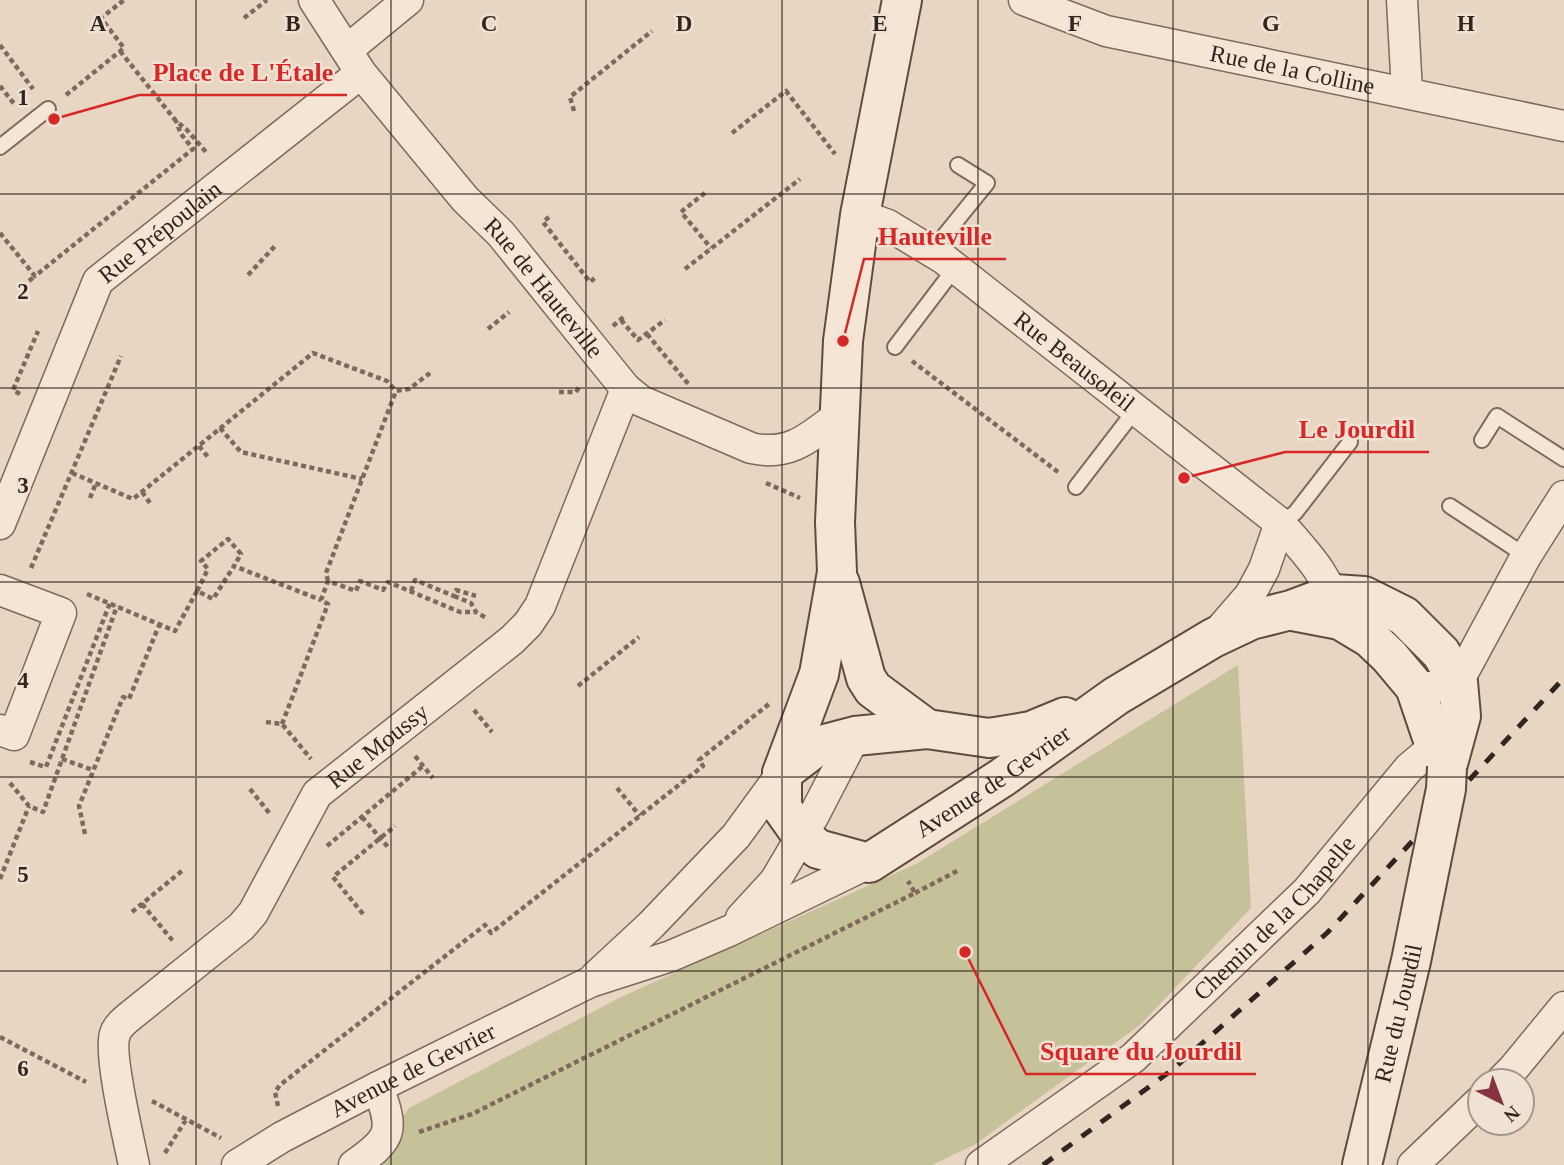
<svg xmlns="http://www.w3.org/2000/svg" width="1564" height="1165" font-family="Georgia,serif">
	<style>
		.green { fill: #c5c299 }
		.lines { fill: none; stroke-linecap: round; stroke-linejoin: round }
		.lane-casing { stroke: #80695c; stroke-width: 18 }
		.street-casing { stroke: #80695c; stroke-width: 33 }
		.secondary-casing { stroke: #624a3f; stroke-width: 42 }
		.path { stroke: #80695c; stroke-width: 4.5; stroke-dasharray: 5 3.5; stroke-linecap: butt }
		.lane { stroke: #f4e5d5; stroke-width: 14 }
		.street { stroke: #f4e5d5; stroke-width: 30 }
		.secondary { stroke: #f4e5d5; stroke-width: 38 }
		.rail { stroke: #32241e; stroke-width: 5; stroke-dasharray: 12 12; stroke-linecap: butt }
		.secondary-bridge-casing { stroke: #624a3f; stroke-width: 42; stroke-linecap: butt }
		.secondary-bridge { stroke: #f4e5d5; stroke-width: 38 }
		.grid { fill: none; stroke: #32241e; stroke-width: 2; stroke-opacity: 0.55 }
		.labels { text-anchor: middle; stroke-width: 5; stroke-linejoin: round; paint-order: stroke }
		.street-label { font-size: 24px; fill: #32241e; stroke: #f0e2d2 }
		.grid-label { font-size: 23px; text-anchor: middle; font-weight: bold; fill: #32241e; stroke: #f0e2d2; stroke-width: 5; stroke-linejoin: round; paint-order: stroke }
		.leader { fill: none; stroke: #d62828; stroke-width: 2.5 }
		.callout-dot { fill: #d62828; stroke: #f0e2d2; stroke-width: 2.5 }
		.callout-label { font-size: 26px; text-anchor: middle; font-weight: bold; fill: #d62828; stroke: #f0e2d2; stroke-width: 5; stroke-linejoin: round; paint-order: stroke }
	</style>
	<rect width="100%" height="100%" fill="#e8d6c3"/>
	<path class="green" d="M 1238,665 L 1251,908 L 1140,1025 L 974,1145 L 932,1165 L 368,1165 L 409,1108 L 621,997 L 916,864 Z"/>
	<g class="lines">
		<defs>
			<path id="lane" d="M 0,147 L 48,109
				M 931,252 L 987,183 L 958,165
				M 895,347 L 955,268
				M 1482,440 L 1497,416 L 1564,459
				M 1076,487 L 1136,409
				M 1450,506 L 1526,556
				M 1280,523 L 1295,513 L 1350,442"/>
			<g id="street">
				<path id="s1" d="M 314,0 L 361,73 L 465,199 L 501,234 L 626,389 L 641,401 L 751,448 C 790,457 810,437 839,415"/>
				<path id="s2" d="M 1024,0 L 1106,31 L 1564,126"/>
				<path d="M 1402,0 L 1407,92"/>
				<path d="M 347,50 L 408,0"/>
				<path id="s3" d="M 860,215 L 888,225 L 944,259 L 1280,523 C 1305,552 1330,576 1338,614"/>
				<path id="s4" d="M 0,524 L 98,281 L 361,73"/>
				<path d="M 0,590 L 61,613 L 14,735 L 0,730"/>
				<path d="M 1217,633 L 1250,595 L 1264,569 L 1280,523"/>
				<path d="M 1415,687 L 1436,687 L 1458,682 L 1526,556 L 1564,496"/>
				<path d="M 741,918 L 775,881 L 814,815 L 855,736"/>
				<path d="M 595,977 L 651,925 L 736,836 L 782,773"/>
				<path d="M 1501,1081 L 1513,1069 L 1564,1007"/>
				<path id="s5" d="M 134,1165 C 129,1141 108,1052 115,1034 C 117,1027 123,1022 129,1017 L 241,927 L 253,913 L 317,794 L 512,640 L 528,624 L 540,606 L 626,389"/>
				<path id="s6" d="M 237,1165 L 282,1137 L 378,1087 L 590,982 L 671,956 L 729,931 L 869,863"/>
				<path d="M 354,1165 C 393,1138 394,1131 378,1087"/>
				<path id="s7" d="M 981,1165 L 1133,1058 L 1307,891 L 1409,768 L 1435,746 L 1452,738"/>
				<path d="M 1413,1165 L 1480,1101"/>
			</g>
			<g id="secondary">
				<path id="s8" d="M 902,0 L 860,215 L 843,341 L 835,522 L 837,572 L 819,674 L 782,773 L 782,808 L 802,836 L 818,849 L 869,863 L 1003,777 L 1116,696 L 1213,638 L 1251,620 L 1291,610 L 1334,594 L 1364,596 L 1404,616 L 1441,653 L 1458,682 L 1461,716 L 1447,767"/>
				<path d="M 840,583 L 866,678 L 873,689 L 927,729 L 989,738 L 1031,731 L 1065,717"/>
				<path d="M 1293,611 L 1340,620 L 1370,638 L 1389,656 L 1415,687 L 1435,746 L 1447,767"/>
				<path d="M 782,773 L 817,746 L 855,736 L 927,729"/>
				<path id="s9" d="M 1362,1165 L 1411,961 L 1431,862"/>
			</g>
		</defs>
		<use href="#lane" class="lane-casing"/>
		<use href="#street" class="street-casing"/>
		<use href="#secondary" class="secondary-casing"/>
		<path class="path" d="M 244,18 L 267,0
			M 0,45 L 33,89
			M 120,51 L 176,121 L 187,130 L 206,152 L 204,154
			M 0,86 L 15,105
			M 66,95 L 124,48 L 101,18 L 124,0
			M 574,111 L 570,97 L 652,31
			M 732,133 L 786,91 L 835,154
			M 705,193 L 681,212 L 711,248
			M 549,217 L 543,222 L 590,282 L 596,277
			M 0,233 L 35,276 L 193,149 L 181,134 L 176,121
			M 685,269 L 800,179
			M 248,275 L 275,246
			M 29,281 L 35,276
			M 621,320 L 638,340 L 665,320
			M 613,326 L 626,315
			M 488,329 L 509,312
			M 647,334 L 690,386
			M 912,361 L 1058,472
			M 559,392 L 576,392 L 580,386
			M 20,394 L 13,390 L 38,331
			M 220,428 L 241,452 L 362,479
			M 199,446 L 208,457
			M 72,473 L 133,499 L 313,353 L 387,381 L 396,391
			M 766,483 L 800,498
			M 142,492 L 150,503
			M 90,498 L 96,483
			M 31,568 L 121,356
			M 328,581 L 326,573 L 396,391 L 409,389 L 430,373
			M 197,591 L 208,569 L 201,561 L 228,539 L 241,554 L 234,566
			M 411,591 L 415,580 L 454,596 L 456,590 L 476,596
			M 87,594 L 175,631 L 197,591 L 213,599 L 234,566 L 321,600
			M 454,596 L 471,603 L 476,612 L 488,619
			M 578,686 L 639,637
			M 474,710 L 492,732
			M 266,722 L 282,724 L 311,759
			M 282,724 L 328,604 L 321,600 L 328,581 L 356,591 L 360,581 L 383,590 L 388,582 L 460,612 L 476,612
			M 415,756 L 433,778
			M 62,759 L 93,770
			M 30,762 L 46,767 L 110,603
			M 10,783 L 29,806 L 43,812 L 117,606
			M 617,788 L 640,816
			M 250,789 L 270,814
			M 362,817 L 388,847
			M 85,834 L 79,806 L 123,697 L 129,699 L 160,623
			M 327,846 L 423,766
			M 0,879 L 29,806
			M 915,893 L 959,870
			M 142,904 L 173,941
			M 132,912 L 183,870
			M 363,914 L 333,877 L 395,826
			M 0,1037 L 86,1082
			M 152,1101 L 221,1138
			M 278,1106 L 275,1092 L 280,1085 L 485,925 L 491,933 L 703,766 L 699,760 L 769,704
			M 419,1132 L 472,1114 L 915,893 L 908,881
			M 165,1153 L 187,1118"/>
		<use href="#lane" class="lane"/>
		<use href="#street" class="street"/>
		<use href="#secondary" class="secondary"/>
		<path class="rail" d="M 1043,1165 L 1172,1070 L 1327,933 L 1564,678"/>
		<defs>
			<path id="secondary-bridge" d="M 1431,862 L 1446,789 L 1447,767"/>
		</defs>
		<use href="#secondary-bridge" class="secondary-bridge-casing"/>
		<use href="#secondary-bridge" class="secondary-bridge"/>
	</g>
	<path class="grid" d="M 196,0 L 196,1165M 391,0 L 391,1165M 586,0 L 586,1165M 782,0 L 782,1165M 978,0 L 978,1165M 1173,0 L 1173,1165M 1368,0 L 1368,1165M 0,194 L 1564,194M 0,388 L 1564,388M 0,582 L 1564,582M 0,777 L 1564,777M 0,971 L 1564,971"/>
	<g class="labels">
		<g class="street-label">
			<text dy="8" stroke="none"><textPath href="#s2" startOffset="278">Rue de la Colline</textPath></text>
			<text dy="8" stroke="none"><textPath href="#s4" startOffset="341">Rue Prépoulain</textPath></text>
			<text dy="8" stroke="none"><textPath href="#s1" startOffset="369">Rue de Hauteville</textPath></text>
			<text dy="8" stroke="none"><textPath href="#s3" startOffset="261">Rue Beausoleil</textPath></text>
			<text dy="8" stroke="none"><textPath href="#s5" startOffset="530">Rue Moussy</textPath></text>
			<text dy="8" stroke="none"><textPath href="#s8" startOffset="1078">Avenue de Gevrier</textPath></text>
			<text dy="8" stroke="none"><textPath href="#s7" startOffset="385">Chemin de la Chapelle</textPath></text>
			<text dy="8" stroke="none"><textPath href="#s9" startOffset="156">Rue du Jourdil</textPath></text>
			<text dy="8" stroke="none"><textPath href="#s6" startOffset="200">Avenue de Gevrier</textPath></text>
		</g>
	</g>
	<g class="grid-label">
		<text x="98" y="31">A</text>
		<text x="293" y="31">B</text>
		<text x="489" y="31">C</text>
		<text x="684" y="31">D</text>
		<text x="880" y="31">E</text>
		<text x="1075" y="31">F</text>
		<text x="1271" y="31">G</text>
		<text x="1466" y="31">H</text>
		<text x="23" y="105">1</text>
		<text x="23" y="299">2</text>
		<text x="23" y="493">3</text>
		<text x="23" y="688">4</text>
		<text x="23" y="882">5</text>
		<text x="23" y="1076">6</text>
	</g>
	<path class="leader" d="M54 119L139 95H347M843 341L864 259H1006M1184 478L1285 452H1429M965 952L1026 1074H1256"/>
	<g class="callout-dot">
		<circle cx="54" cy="119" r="7"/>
		<circle cx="843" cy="341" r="7"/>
		<circle cx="1184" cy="478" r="7"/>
		<circle cx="965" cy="952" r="7"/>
	</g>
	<g class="callout-label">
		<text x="243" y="81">Place de L'Étale</text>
		<text x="935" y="245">Hauteville</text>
		<text x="1357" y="438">Le Jourdil</text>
		<text x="1141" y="1060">Square du Jourdil</text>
	</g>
	<g transform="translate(1501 1102) rotate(138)"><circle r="33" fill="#f0e2d2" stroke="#a4968a" stroke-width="2"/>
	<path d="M0-5L12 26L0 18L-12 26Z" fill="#883344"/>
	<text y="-10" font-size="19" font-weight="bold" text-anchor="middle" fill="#32241e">N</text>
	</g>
</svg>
